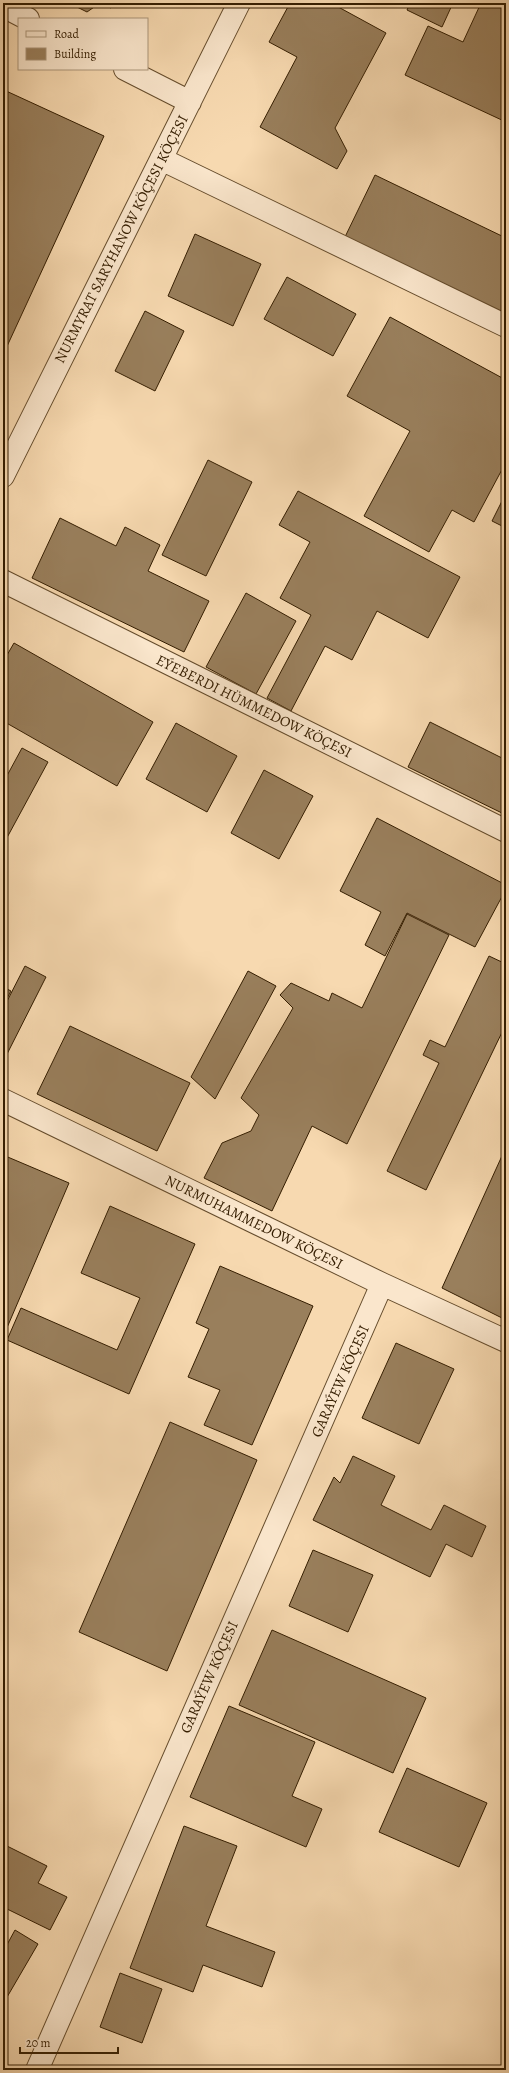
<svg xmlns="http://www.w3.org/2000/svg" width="509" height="2073" font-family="Alegreya,serif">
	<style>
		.building { fill: #997f5c; stroke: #341d00 }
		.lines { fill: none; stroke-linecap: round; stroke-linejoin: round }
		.minor-casing { stroke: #654c2c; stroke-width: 24 }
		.minor { stroke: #fae6cc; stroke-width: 22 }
		.labels { text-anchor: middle; stroke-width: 3.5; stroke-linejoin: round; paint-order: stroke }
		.street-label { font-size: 15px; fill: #341d00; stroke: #fae6cc }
	</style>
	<rect width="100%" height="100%" fill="#f7d9b0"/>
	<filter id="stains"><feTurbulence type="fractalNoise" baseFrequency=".005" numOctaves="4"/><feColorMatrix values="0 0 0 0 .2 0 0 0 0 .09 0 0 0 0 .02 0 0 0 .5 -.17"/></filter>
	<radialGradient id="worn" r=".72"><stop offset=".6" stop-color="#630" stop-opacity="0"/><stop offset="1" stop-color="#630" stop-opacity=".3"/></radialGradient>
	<path class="building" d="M 69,3 L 100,3 L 87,12 Z
		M 100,3 L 114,3 L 111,8 Z
		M 290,3 L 331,3 L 386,33 L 335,128 L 347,151 L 337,169 L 260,127 L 297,57 L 269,42 Z
		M 410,3 L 453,3 L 442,27 L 407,10 Z
		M 481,3 L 506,3 L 506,122 L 405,75 L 428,26 L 463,42 Z
		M 4,90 L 104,136 L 3,355 L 3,92 Z
		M 375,175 L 506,238 L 506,318 L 344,239 Z
		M 195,234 L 261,264 L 233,326 L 168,296 Z
		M 287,277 L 356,314 L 333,356 L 264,319 Z
		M 145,311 L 184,331 L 155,391 L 115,371 Z
		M 390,317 L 506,380 L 506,462 L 474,522 L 452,510 L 429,552 L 364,516 L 410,431 L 347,396 Z
		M 208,460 L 252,482 L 206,576 L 162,555 Z
		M 298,491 L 460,577 L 428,638 L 377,611 L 352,660 L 325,646 L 291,711 L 267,698 L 311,615 L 280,598 L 310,542 L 279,525 Z
		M 506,493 L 506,528 L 492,521 Z
		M 60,518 L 116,546 L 125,527 L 160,545 L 148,571 L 209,601 L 184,652 L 32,578 Z
		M 246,593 L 296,621 L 256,694 L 206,667 Z
		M 14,643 L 153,722 L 117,786 L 3,721 L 3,662 Z
		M 430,722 L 506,760 L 506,815 L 408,767 Z
		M 176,723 L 237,756 L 207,812 L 146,779 Z
		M 22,748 L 48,762 L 3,845 L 3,783 Z
		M 264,770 L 313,796 L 279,859 L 231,833 Z
		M 377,818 L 506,885 L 506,889 L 475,947 L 407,913 L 385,956 L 365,945 L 381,912 L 340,891 Z
		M 407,914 L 449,935 L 347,1144 L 312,1126 L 272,1211 L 204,1178 L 222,1143 L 251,1131 L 259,1115 L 241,1098 L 293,1008 L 280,995 L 291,983 L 329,1001 L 332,993 L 362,1008 Z
		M 489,956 L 506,964 L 506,1024 L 426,1190 L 387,1171 L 439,1063 L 423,1055 L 430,1040 L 445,1047 Z
		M 25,966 L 46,977 L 3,1062 L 3,1009 Z
		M 248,971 L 276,986 L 215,1099 L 191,1077 Z
		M 3,987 L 11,991 L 3,1006 Z
		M 70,1026 L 190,1083 L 157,1151 L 37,1094 Z
		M 506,1147 L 506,1320 L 442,1288 Z
		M 3,1155 L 69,1183 L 3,1337 Z
		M 110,1206 L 195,1244 L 129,1394 L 7,1340 L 21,1308 L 117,1350 L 140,1298 L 81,1273 Z
		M 220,1266 L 313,1306 L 252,1445 L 204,1425 L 220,1390 L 188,1377 L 209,1329 L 196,1323 Z
		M 396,1343 L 454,1369 L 419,1444 L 362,1418 Z
		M 170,1422 L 257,1460 L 167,1671 L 79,1632 Z
		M 353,1456 L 395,1476 L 381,1505 L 431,1530 L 444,1505 L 486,1526 L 472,1557 L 446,1544 L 430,1577 L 313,1520 L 334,1477 L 340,1483 Z
		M 313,1550 L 373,1575 L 348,1632 L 289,1606 Z
		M 272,1630 L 426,1698 L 393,1773 L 239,1705 Z
		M 229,1706 L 315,1742 L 292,1796 L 322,1809 L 306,1847 L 190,1797 Z
		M 407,1768 L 487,1803 L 459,1867 L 379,1832 Z
		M 184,1826 L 237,1846 L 206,1926 L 275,1952 L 262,1987 L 203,1965 L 193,1992 L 130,1968 Z
		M 3,1844 L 47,1866 L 38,1883 L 67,1897 L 50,1930 L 3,1907 Z
		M 15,1930 L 38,1944 L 3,2004 L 3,1952 Z
		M 120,1973 L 162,1989 L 142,2043 L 100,2027 Z"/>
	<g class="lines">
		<defs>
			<path id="minor" d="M 3,6 L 28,19
				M 125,69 L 190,102
				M 161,159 L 506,326
				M 3,476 L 239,3
				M 3,581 L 506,831
				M 3,1100 L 382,1284 L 506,1341
				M 37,2070 L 382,1284"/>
		</defs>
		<use href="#minor" class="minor-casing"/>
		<use href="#minor" class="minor"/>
	</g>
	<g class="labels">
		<g class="street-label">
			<text transform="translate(121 239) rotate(-63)" y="5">NURMYRAT SARYHANOW KÖÇESI KÖÇESI</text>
			<text transform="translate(254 706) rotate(26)" y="5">EÝEBERDI HÜMMEDOW KÖÇESI</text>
			<text transform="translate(254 1222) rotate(26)" y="5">NURMUHAMMEDOW KÖÇESI</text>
			<text transform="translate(340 1381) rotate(-66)" y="5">GARAÝEW KÖÇESI</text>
			<text transform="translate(209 1677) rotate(-66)" y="5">GARAÝEW KÖÇESI</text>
		</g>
	</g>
	<rect width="509" height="2073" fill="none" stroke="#f7d9b0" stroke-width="16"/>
	<rect x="4" y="4" width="501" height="2065" fill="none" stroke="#341d00" stroke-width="2"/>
	<rect x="8" y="8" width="493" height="2057" fill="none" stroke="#341d00"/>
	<rect x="18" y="18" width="130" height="52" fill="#fae6cc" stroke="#ab967a"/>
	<rect x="26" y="31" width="20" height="6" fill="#fae6cc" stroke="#ab967a"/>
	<text x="54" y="38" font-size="12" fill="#341d00">Road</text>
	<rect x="26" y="48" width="20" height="12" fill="#997f5c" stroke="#ab967a"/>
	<text x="54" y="58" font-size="12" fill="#341d00">Building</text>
	<path d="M20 2047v6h98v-6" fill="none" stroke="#341d00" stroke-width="2"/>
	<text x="26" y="2047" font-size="12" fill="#341d00" stroke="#fae6cc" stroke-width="3" paint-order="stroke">20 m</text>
	<rect width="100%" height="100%" filter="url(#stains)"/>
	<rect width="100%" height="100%" fill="url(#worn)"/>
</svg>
